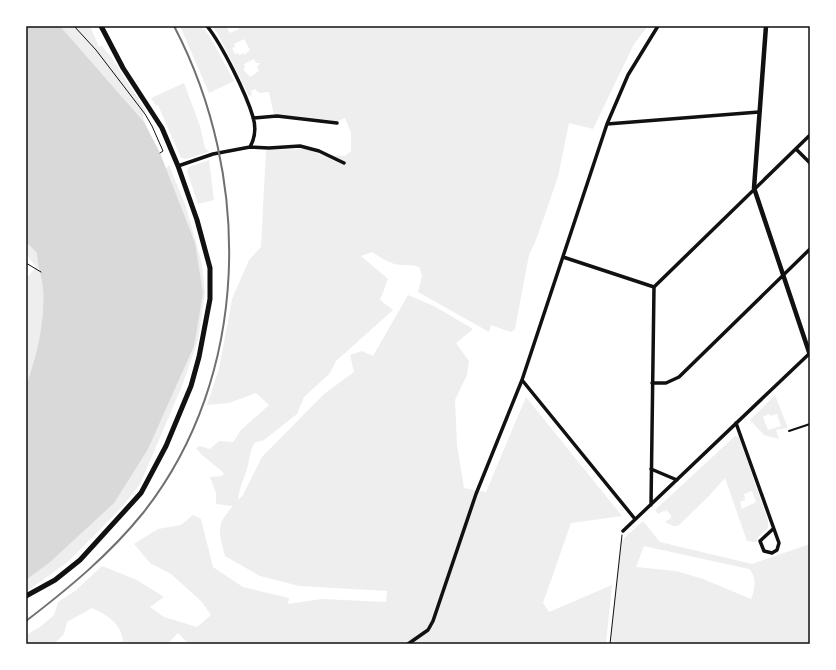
<svg xmlns="http://www.w3.org/2000/svg" width="836" height="670" font-family="'Work Sans',sans-serif">
	<style>
		.green { fill: #eee; fill-rule: evenodd }
		.water { fill: #d9d9d9 }
		.lines { fill: none; stroke-linecap: round; stroke-linejoin: round }
		.path { stroke: #111; stroke-width: 1 }
		.service { stroke: #111; stroke-width: 2 }
		.minor { stroke: #111; stroke-width: 3.5 }
		.tertiary { stroke: #111; stroke-width: 4.5 }
		.secondary { stroke: #111; stroke-width: 5 }
		.rail { stroke: #707070; stroke-width: 2 }
		.neatline { fill: none; stroke: #111; stroke-width: 1.5 }
	</style>
	<rect width="100%" height="100%" fill="#fff"/>
	<path class="green" d="M 60,26 L 90,26 L 99,47 L 102,46 L 112,58 L 146,111 L 143,116 L 144,122 Z
		M 180,26 L 201,26 L 209,35 L 234,81 L 209,93 Z
		M 212,26 L 226,26 L 230,33 L 239,29 L 238,26 L 648,26 L 634,44 L 593,129 L 569,123 L 558,177 L 536,240 L 529,255 L 515,329 L 511,332 L 491,325 L 489,332 L 418,292 L 422,276 L 420,268 C 414,264 408,266 401,265 C 390,264 381,258 372,252 L 361,256 L 388,279 L 380,300 L 393,310 L 336,361 L 330,373 L 304,397 L 297,414 L 264,440 L 254,443 C 250,452 250,456 248,465 C 245,477 239,487 238,500 L 243,495 L 262,457 L 324,394 L 354,372 L 350,355 L 362,351 L 373,356 L 408,295 L 434,306 L 473,329 L 456,343 L 469,361 L 467,375 L 455,400 L 457,445 L 464,488 L 486,492 L 526,397 L 622,516 L 571,523 L 543,603 L 549,612 L 612,585 L 606,644 L 189,644 L 178,633 L 171,640 L 170,644 L 114,644 L 123,641 C 121,623 107,615 92,608 L 67,622 L 64,634 L 54,644 L 26,644 L 26,635 L 40,627 L 54,615 L 58,602 L 75,591 L 102,566 L 137,580 L 164,597 L 150,607 L 164,617 L 197,627 L 211,615 L 201,601 L 171,574 L 150,563 L 134,544 L 158,529 L 181,525 L 193,515 L 201,519 L 213,567 L 243,587 L 289,598 L 288,604 L 322,599 L 386,602 L 387,591 L 299,586 L 260,576 L 225,556 C 219,531 215,526 233,506 L 216,504 L 216,493 L 210,477 L 222,476 L 224,473 L 202,455 L 196,448 L 200,446 L 210,449 L 219,441 L 233,442 L 241,430 L 269,405 L 256,393 L 229,403 L 207,405 L 219,369 L 232,299 L 249,260 L 261,247 L 266,150 L 306,149 L 322,155 L 345,156 L 351,151 L 351,133 L 345,118 L 338,121 L 274,115 L 269,92 L 259,93 L 255,89 L 251,91 L 252,95 L 249,96 L 217,32 ZM 244,39 L 250,50 L 244,55 L 244,53 L 239,55 L 238,53 L 235,54 L 232,48 L 235,47 L 234,44 ZM 254,59 L 256,63 L 260,63 L 257,67 L 259,71 L 250,77 L 243,69 L 245,68 L 244,64 Z
		M 184,83 L 200,126 L 205,148 L 209,152 L 185,159 L 181,158 L 158,105 L 156,106 L 151,98 Z
		M 209,160 L 214,200 L 198,204 L 187,171 L 189,167 Z
		M 169,165 L 186,207 L 202,264 L 205,293 L 198,340 L 182,386 L 140,484 L 123,506 L 69,561 L 26,592 L 26,580 L 49,563 L 165,170 Z
		M 26,242 L 37,253 C 37,265 42,276 43,289 C 45,322 37,355 26,386 L 26,279 L 36,267 L 26,254 Z
		M 775,395 L 788,428 L 776,430 L 779,439 L 764,435 L 750,420 ZM 769,414 L 770,416 L 777,414 L 781,426 L 768,430 L 763,417 Z
		M 735,436 L 739,437 L 768,521 L 768,528 L 759,536 L 756,542 L 747,541 L 725,478 L 708,497 L 678,526 L 673,526 L 665,522 L 671,518 L 671,515 L 666,510 L 664,512 L 663,511 L 658,514 L 655,510 ZM 752,491 L 756,502 L 742,509 L 740,502 L 745,500 L 744,494 Z
		M 643,521 L 660,542 L 752,564 L 810,544 L 810,644 L 610,644 L 620,542 ZM 644,546 L 749,569 C 757,577 755,589 751,599 L 703,579 L 676,571 L 636,567 Z"/>
	<path class="water" d="M 26,26 L 60,26 L 144,122 L 160,153 L 195,243 L 203,293 L 194,346 L 148,449 L 114,503 L 49,563 L 26,580 L 26,386 C 37,355 45,322 43,289 C 42,276 37,265 37,253 L 26,242 Z"/>
	<g class="lines">
		<path class="path" d="M 74,26 L 96,50 L 145,114 L 152,126 L 163,151 L 160,153
			M 26,263 L 41,272
			M 610,644 L 622,535"/>
		<path class="service" d="M 789,431 L 810,424"/>
		<path class="minor" d="M 207,26 C 222,45 246,93 253,117 C 256,127 255,138 250,147
			M 253,118 L 277,116 L 337,123
			M 607,124 L 759,112
			M 796,149 L 810,163
			M 178,166 L 213,154 L 250,147 L 269,148 L 300,146 L 319,151 L 344,163
			M 563,257 L 654,287
			M 522,380 L 635,519
			M 652,383 L 666,383 L 679,377 L 810,249
			M 736,423 L 779,543 L 777,550 L 772,553 L 764,551 L 760,541 L 773,529
			M 651,469 L 677,480
			M 651,505 L 654,287 L 810,135
			M 623,531 L 810,353
			M 408,644 L 428,630 L 433,621 L 476,494 L 522,380 L 607,124 L 628,75 L 658,26"/>
		<path class="tertiary" d="M 766,26 L 754,188 L 810,355"/>
		<path class="secondary" d="M 26,596 L 55,580 L 80,560 L 141,493 L 166,446 L 191,386 L 199,357 L 210,299 L 210,268 L 197,220 L 178,166 L 162,128 L 123,68 L 101,26"/>
		<path class="rail" d="M 26,621 C 69,588 109,555 143,513 C 251,376 253,177 174,26"/>
	</g>
	<rect width="836" height="670" fill="none" stroke="#ffffff" stroke-width="54"/>
	<rect x="27" y="27" width="782" height="616" class="neatline"/>
</svg>
